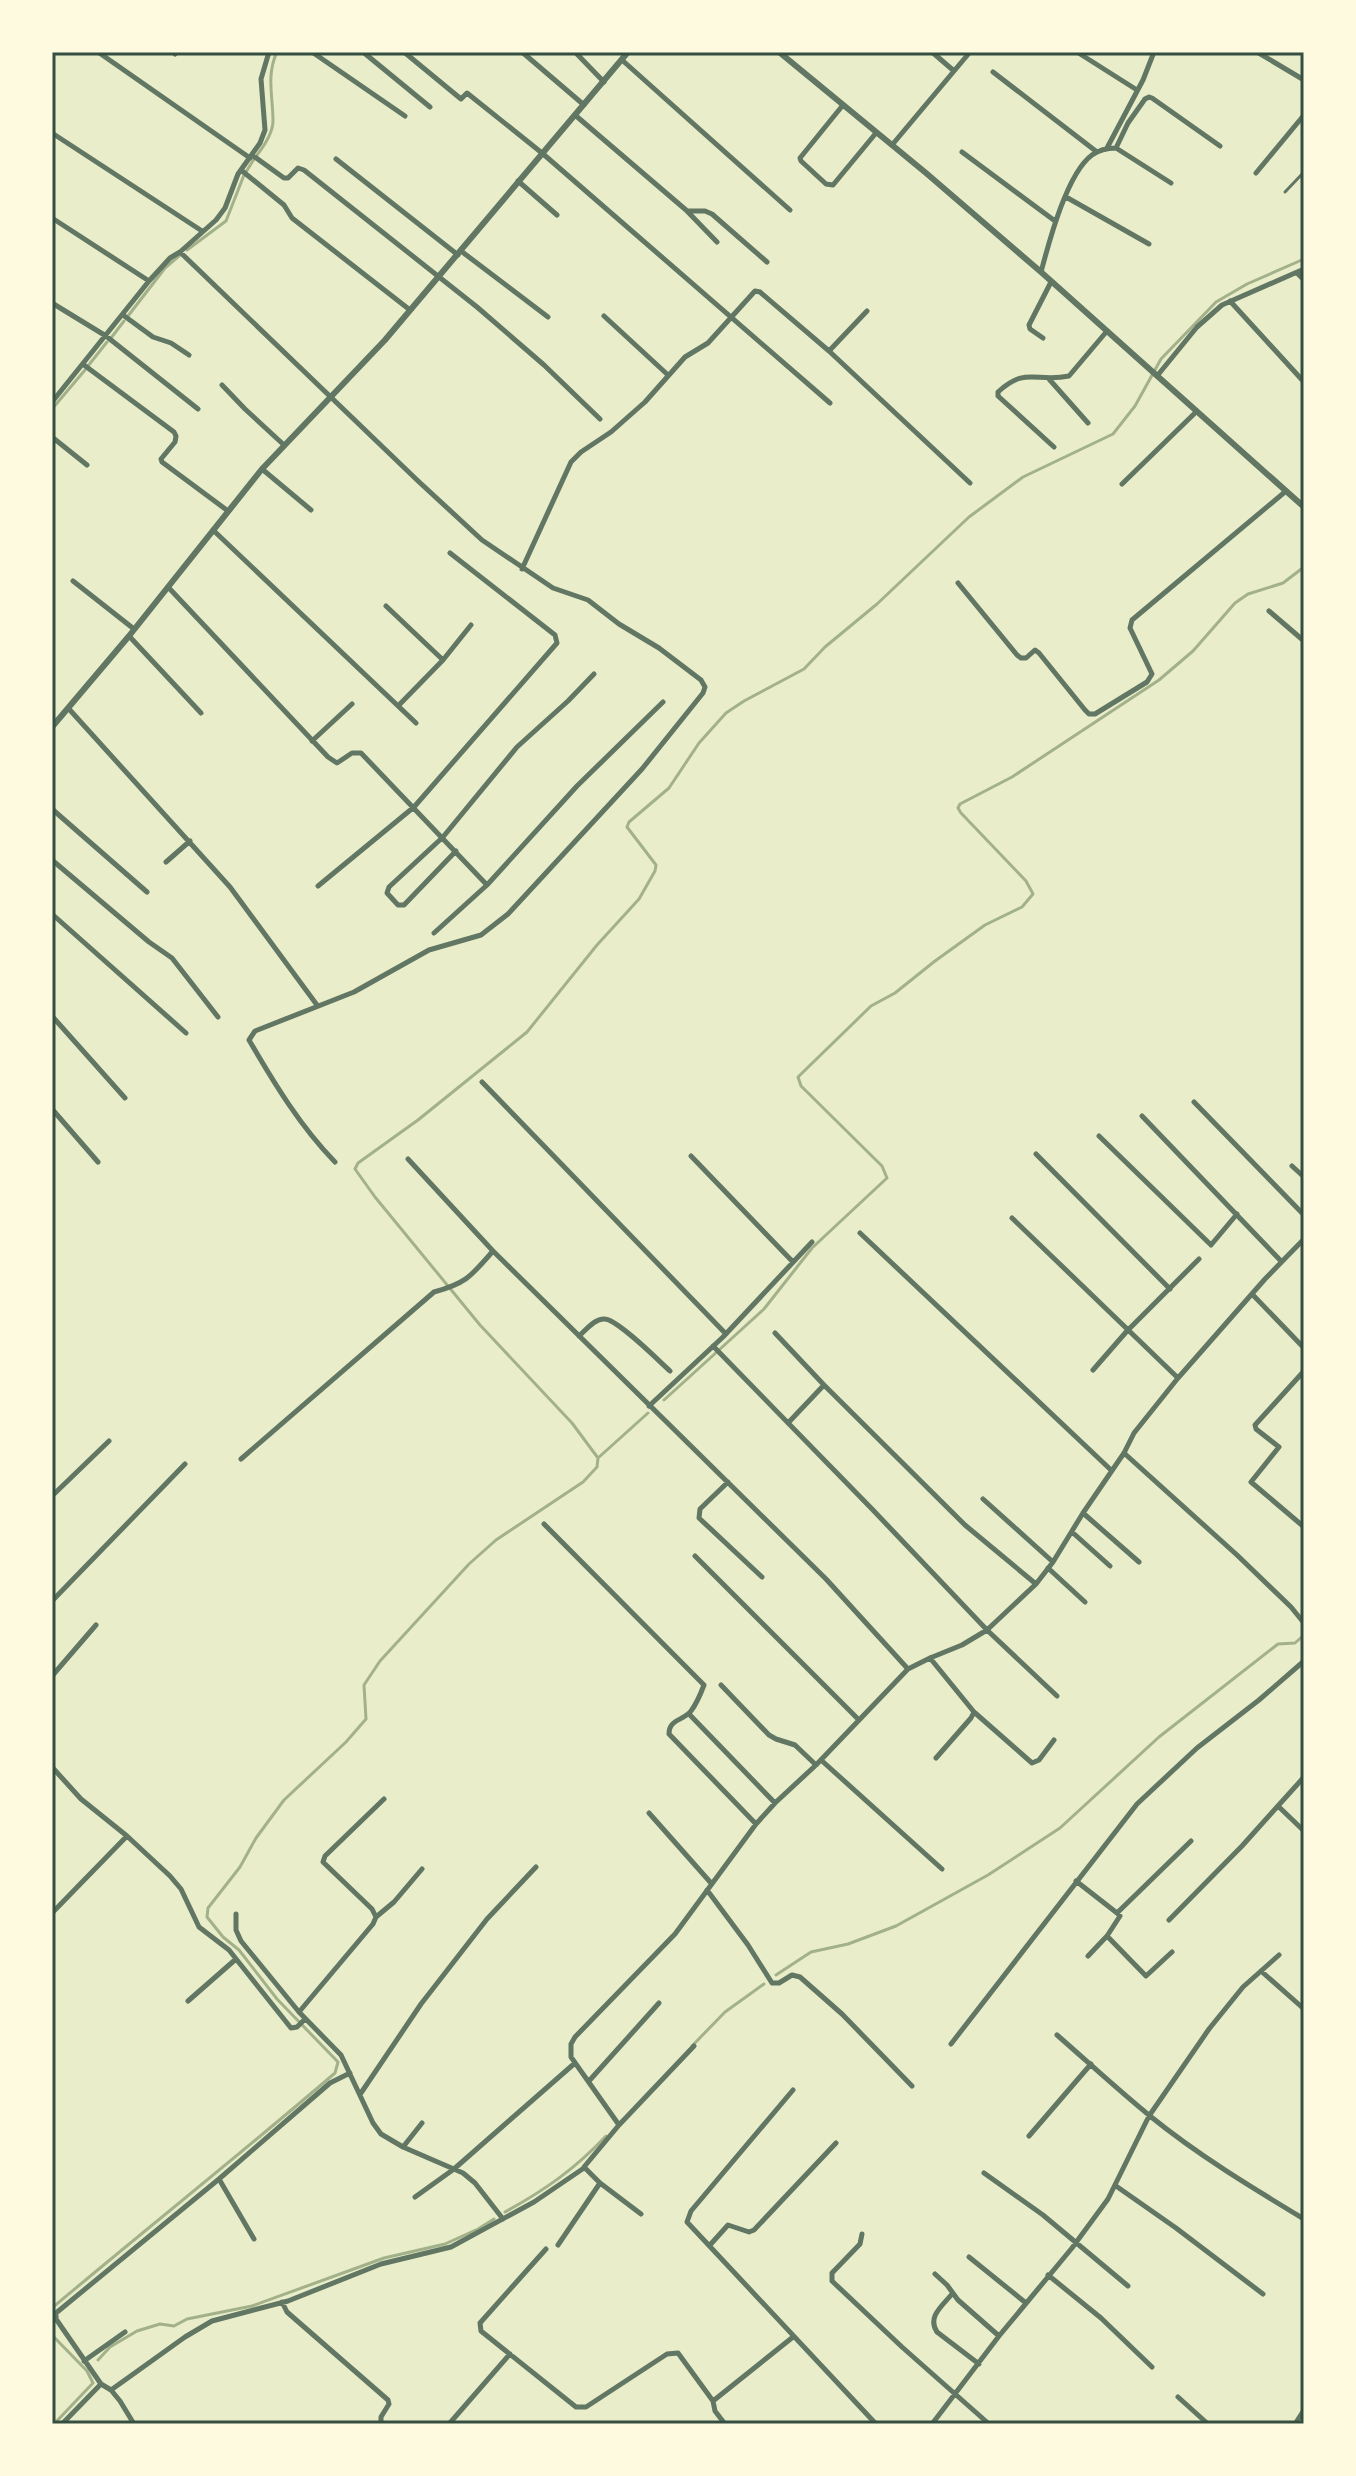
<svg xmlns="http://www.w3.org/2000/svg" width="1356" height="2476" font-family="'Sofia Sans Condensed',sans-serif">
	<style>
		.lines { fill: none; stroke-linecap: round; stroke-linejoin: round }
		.stream { stroke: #a3b18a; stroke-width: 3 }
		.service { stroke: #617663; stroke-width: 3 }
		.minor { stroke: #617663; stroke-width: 5 }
		.tertiary { stroke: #617663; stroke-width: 6 }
		.neatline { fill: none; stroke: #344e41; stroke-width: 3 }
	</style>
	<rect width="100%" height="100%" fill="#e9edc9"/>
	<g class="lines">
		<path class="stream" d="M 257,155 C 264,146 273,133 273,121 C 273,97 266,75 277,52
			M 246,172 L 254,159
			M 187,250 L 226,221 L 244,175
			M 128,316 L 165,268 L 180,255
			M 111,338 L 124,321
			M 88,366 L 107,342
			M 52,409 L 85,370
			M 664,1400 L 764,1309 L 812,1248 L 887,1178 L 882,1166 L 801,1086 L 798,1077 L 871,1006 L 895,993 L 935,961 L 985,925 L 1022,907 L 1033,894 L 1026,881 L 961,813 L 958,808 L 960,804 L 1012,777 L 1159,680 L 1193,651 L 1235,603 L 1248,594 L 1283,583 L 1304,567
			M 598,1458 L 648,1413
			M 776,1975 L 811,1952 L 848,1944 L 896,1926 L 988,1875 L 1060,1828 L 1159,1737 L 1278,1644 L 1295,1643 L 1304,1635
			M 692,2046 L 725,2012 L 764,1984
			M 505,2212 C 545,2190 575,2169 606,2136
			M 52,2308 C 146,2229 242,2153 335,2073 L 338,2062 L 277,1999 L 239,1950 L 223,1937 L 207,1917 L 208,1908 L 240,1867 L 256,1838 L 284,1800 L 346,1742 L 366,1719 L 364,1685 L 380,1661 L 469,1564 L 496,1540 L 583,1482 L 597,1467 L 598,1458 L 572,1423 L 480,1325 L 375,1197 L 355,1169 L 358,1163 L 418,1120 L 527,1032 L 597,945 L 639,899 L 655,871 L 656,865 L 627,827 L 629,822 L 669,788 L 699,743 L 726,713 L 744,701 L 804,669 L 825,647 L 877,604 L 969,517 L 1023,477 L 1113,434 L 1135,406 L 1161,359 L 1216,302 L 1247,284 L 1304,259
			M 52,2335 L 87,2371 L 93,2383 L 54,2424
			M 98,2360 L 110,2347 L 137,2331 L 160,2324 L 174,2326 L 187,2319 L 252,2306 L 384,2258 L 445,2244 L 478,2229 L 494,2219"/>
		<path class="service" d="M 1285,192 L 1304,172"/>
		<path class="minor" d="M 98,52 L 250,158
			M 173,52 L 175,54
			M 312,52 L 405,116
			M 363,52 L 430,107
			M 404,52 L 461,99 L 467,93 L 542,153 L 830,403
			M 522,52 L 584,105
			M 575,52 L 604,82
			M 932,52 L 954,71
			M 1077,52 L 1137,90
			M 1257,52 L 1304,80
			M 622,60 L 790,210
			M 993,72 L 1097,152
			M 843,105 L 800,158 L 801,161 L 826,184 L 833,185 L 876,133
			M 575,115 L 686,210 L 717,242
			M 52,133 L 202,231
			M 892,145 L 970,52
			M 1107,148 L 1143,80 L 1154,52
			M 1116,148 L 1171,183
			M 962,152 L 1055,221
			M 252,155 L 284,178 L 288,178 L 298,168 L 304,170 L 477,307 L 544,365 L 600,419
			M 336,159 L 458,255
			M 241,170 L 284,205 L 292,218 L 410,310
			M 1256,173 L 1304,115
			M 518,181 L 557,215
			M 1066,197 L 1149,244
			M 687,211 L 705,211 L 712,214 L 767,262
			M 52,218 L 149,281
			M 461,251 L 548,317
			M 180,252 L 417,480 L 482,540 L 553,588 L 588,600 L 619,624 L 659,648 L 701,680 L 705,687 L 703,693 L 642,769 L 508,914 L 481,935 L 429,950 L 354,992 L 255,1031 L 249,1040 C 274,1083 300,1126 335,1162
			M 1041,272 C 1049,242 1067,173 1092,155 C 1099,150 1108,148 1116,148 L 1128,123 L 1145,99 L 1149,97 L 1152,98 L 1220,146
			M 1298,274 L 1304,280
			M 1230,301 L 1304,382
			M 52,303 L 106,336 L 198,409
			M 123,315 L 153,337 L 171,343 L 189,355
			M 604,316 L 668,375
			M 1043,338 L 1030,329 L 1029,325 L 1051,282
			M 829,351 L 867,311
			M 84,365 L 174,432 L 176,436 L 175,442 L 161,459 L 162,462 L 228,511
			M 1157,376 L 1197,327 L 1222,305 L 1304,269
			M 1049,379 L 1088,423
			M 222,385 L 245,409 L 284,445
			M 52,402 L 149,281 L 170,258 L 180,252 L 216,220 L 225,208 L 238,174 L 260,143 L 265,130 L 261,79 L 269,52
			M 52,437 L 87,465
			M 1054,447 L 998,396 L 998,392 C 1026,366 1036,383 1069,376 L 1107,331
			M 262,469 L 311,510
			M 1122,484 L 1197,411
			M 213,530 L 416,723
			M 522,569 L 571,462 L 581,452 L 611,432 L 645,402 L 685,357 L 708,343 L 755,291 L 760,292 L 829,351 L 970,483
			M 73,581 L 134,629
			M 958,583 L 1017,655 L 1021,658 L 1026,658 L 1035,650 L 1039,653 L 1085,710 L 1089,714 L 1095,714 L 1147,682 L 1152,674 L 1130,628 L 1132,620 L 1286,491
			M 168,587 L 328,757 L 337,763 L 352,753 L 361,753 L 487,885
			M 386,606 L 443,660
			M 1269,611 L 1304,641
			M 129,636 L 201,713
			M 399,705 L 443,660 L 471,625
			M 69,709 L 230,887 L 317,1005
			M 312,741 L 352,704
			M 52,809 L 147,892
			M 456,851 L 404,905 L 398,905 L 387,893 L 389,887 L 443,837 L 517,747 L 568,701 L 594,674
			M 52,860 L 149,942 L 172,958 L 218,1017
			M 166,862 L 190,841
			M 318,886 L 414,807 L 557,643 L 555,635 L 450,553
			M 52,914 L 186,1033
			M 434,933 L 487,885 L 577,786 L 663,702
			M 52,1016 L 125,1098
			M 482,1082 L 726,1334
			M 1194,1102 L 1304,1215
			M 52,1109 L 98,1162
			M 1142,1116 L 1281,1261
			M 1099,1136 L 1211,1245 L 1237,1214
			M 1036,1154 L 1170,1289
			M 691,1156 L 793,1262
			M 408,1159 L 493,1251 L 826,1579 L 908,1669
			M 1292,1166 L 1304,1177
			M 1012,1218 L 1178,1378
			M 860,1233 L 1111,1470
			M 1252,1294 L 1304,1348
			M 775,1333 L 824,1385 L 965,1525 L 1036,1584
			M 579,1336 C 586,1330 595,1318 605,1319 C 618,1320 658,1360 670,1371
			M 713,1346 L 872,1509 L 987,1630 L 1057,1696
			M 1093,1370 L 1127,1331 L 1199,1259
			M 1304,1371 L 1255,1425 L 1256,1429 L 1279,1447 L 1251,1482 L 1304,1527
			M 649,1406 L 723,1337 L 812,1242
			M 788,1423 L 824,1385
			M 1124,1453 L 1237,1555 L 1291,1607 L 1304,1623
			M 241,1459 L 434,1292 C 467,1283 471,1276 493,1251
			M 728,1482 L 700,1509 L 699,1518 L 762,1577
			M 52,1496 L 109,1441
			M 983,1499 L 1053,1562
			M 1083,1513 L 1139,1562
			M 544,1524 L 704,1685 C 701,1693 697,1703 691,1711 C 683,1721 669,1719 669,1734 L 756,1824
			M 1072,1532 L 1110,1566
			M 695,1556 L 858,1719
			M 1048,1568 L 1085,1602
			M 52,1601 L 185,1464
			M 930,1658 L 974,1712 L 1032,1763 L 1039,1760 L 1054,1740
			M 52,1676 L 96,1625
			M 721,1685 L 769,1735 L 776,1739 L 795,1745 L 816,1765
			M 689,1714 L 775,1803
			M 936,1758 L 971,1718 L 974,1712
			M 821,1760 L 942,1869
			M 52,1767 L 81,1799 L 127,1836 L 170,1876 L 181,1889 L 199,1927 L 229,1950 L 291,2028 L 297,2027 L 305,2019
			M 1278,1806 L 1304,1831
			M 649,1813 L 711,1883
			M 1076,1881 L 1117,1913 L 1191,1841
			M 707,1890 L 748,1945 L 772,1983 L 779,1983 L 792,1975 L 800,1977 L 842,2014 L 912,2086
			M 52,1913 L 127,1836
			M 236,1914 L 236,1930 L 241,1941 L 299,2012 L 341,2055 L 373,2123 L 381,2134 L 403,2147 L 463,2173 L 475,2183 L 503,2219
			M 376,1917 L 394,1902 L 422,1869
			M 1169,1920 L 1242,1846 L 1304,1777
			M 1107,1936 L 1146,1976 L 1172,1952
			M 1088,1956 L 1107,1936 L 1120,1916 L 1117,1913
			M 1261,1971 L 1304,2009
			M 188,2001 L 236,1959
			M 299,2012 L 373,1924 L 376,1917 L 372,1909 L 323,1862 L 325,1856 L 384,1799
			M 1057,2035 C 1088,2062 1118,2090 1150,2116 C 1198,2155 1251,2187 1304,2219
			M 951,2044 L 1137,1804 L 1197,1748 L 1259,1700 L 1304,1661
			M 589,2081 L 659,2003
			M 793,2090 L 691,2211 L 687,2222 L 876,2424
			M 361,2093 L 421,2004 L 487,1919 L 536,1867
			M 619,2125 L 571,2057 L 571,2044 L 575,2037 L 675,1934 L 756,1824 L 775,1803 L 816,1765 L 908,1669 L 930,1658 L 962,1645 L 987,1630 L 1036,1584 L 1053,1562 L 1083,1513 L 1124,1453 L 1134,1433 L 1178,1378 L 1265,1279 L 1304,1239
			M 1029,2136 L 1091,2064
			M 403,2147 L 422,2123
			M 984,2173 L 1043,2215 L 1128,2286
			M 219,2179 L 254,2239
			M 1116,2186 L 1176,2228 L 1263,2294
			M 415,2197 L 454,2169 L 575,2063
			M 641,2214 L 600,2183 L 584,2167 L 619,2125 L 694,2046
			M 862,2234 L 860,2244 L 832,2273 L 832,2281 L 902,2347 L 989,2424
			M 558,2245 L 600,2183
			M 710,2245 L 728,2225 L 749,2232 L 754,2230 L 836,2143
			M 546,2249 L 480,2323 L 481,2331 L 576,2407 L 586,2407 L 667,2354 L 678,2353 L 713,2401 L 715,2411 L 725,2424
			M 969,2257 L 1026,2303
			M 935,2274 L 947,2285 L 958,2300 L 999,2336
			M 1048,2275 L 1101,2318 L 1152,2367
			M 952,2294 C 942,2306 927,2317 937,2332 L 979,2364
			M 282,2302 L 287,2312 L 388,2400 L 389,2404 L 381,2417 L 381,2424
			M 84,2361 L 125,2332
			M 111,2390 L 185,2337 L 212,2321 L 288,2301 L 381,2264 L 451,2247 L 534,2202 L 584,2168
			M 1178,2397 L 1208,2424
			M 713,2401 L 793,2337
			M 62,2424 L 101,2384
			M 134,2424 L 120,2401 L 111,2390 L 101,2384 L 56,2319 L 56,2313 L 219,2179 L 330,2083 L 350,2073
			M 449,2424 L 510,2354
			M 932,2424 L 999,2336 L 1072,2248 L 1108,2199 L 1149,2116 L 1209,2029 L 1243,1987 L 1279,1955
			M 1295,2424 L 1304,2410"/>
		<path class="tertiary" d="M 779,52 L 926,173 L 1041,272 L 1304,507
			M 52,727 L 129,636 L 262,469 L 385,340 L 628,52"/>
	</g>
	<rect width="1356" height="2476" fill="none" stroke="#fefae0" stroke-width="108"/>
	<rect x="54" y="54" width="1248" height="2368" class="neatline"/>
</svg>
